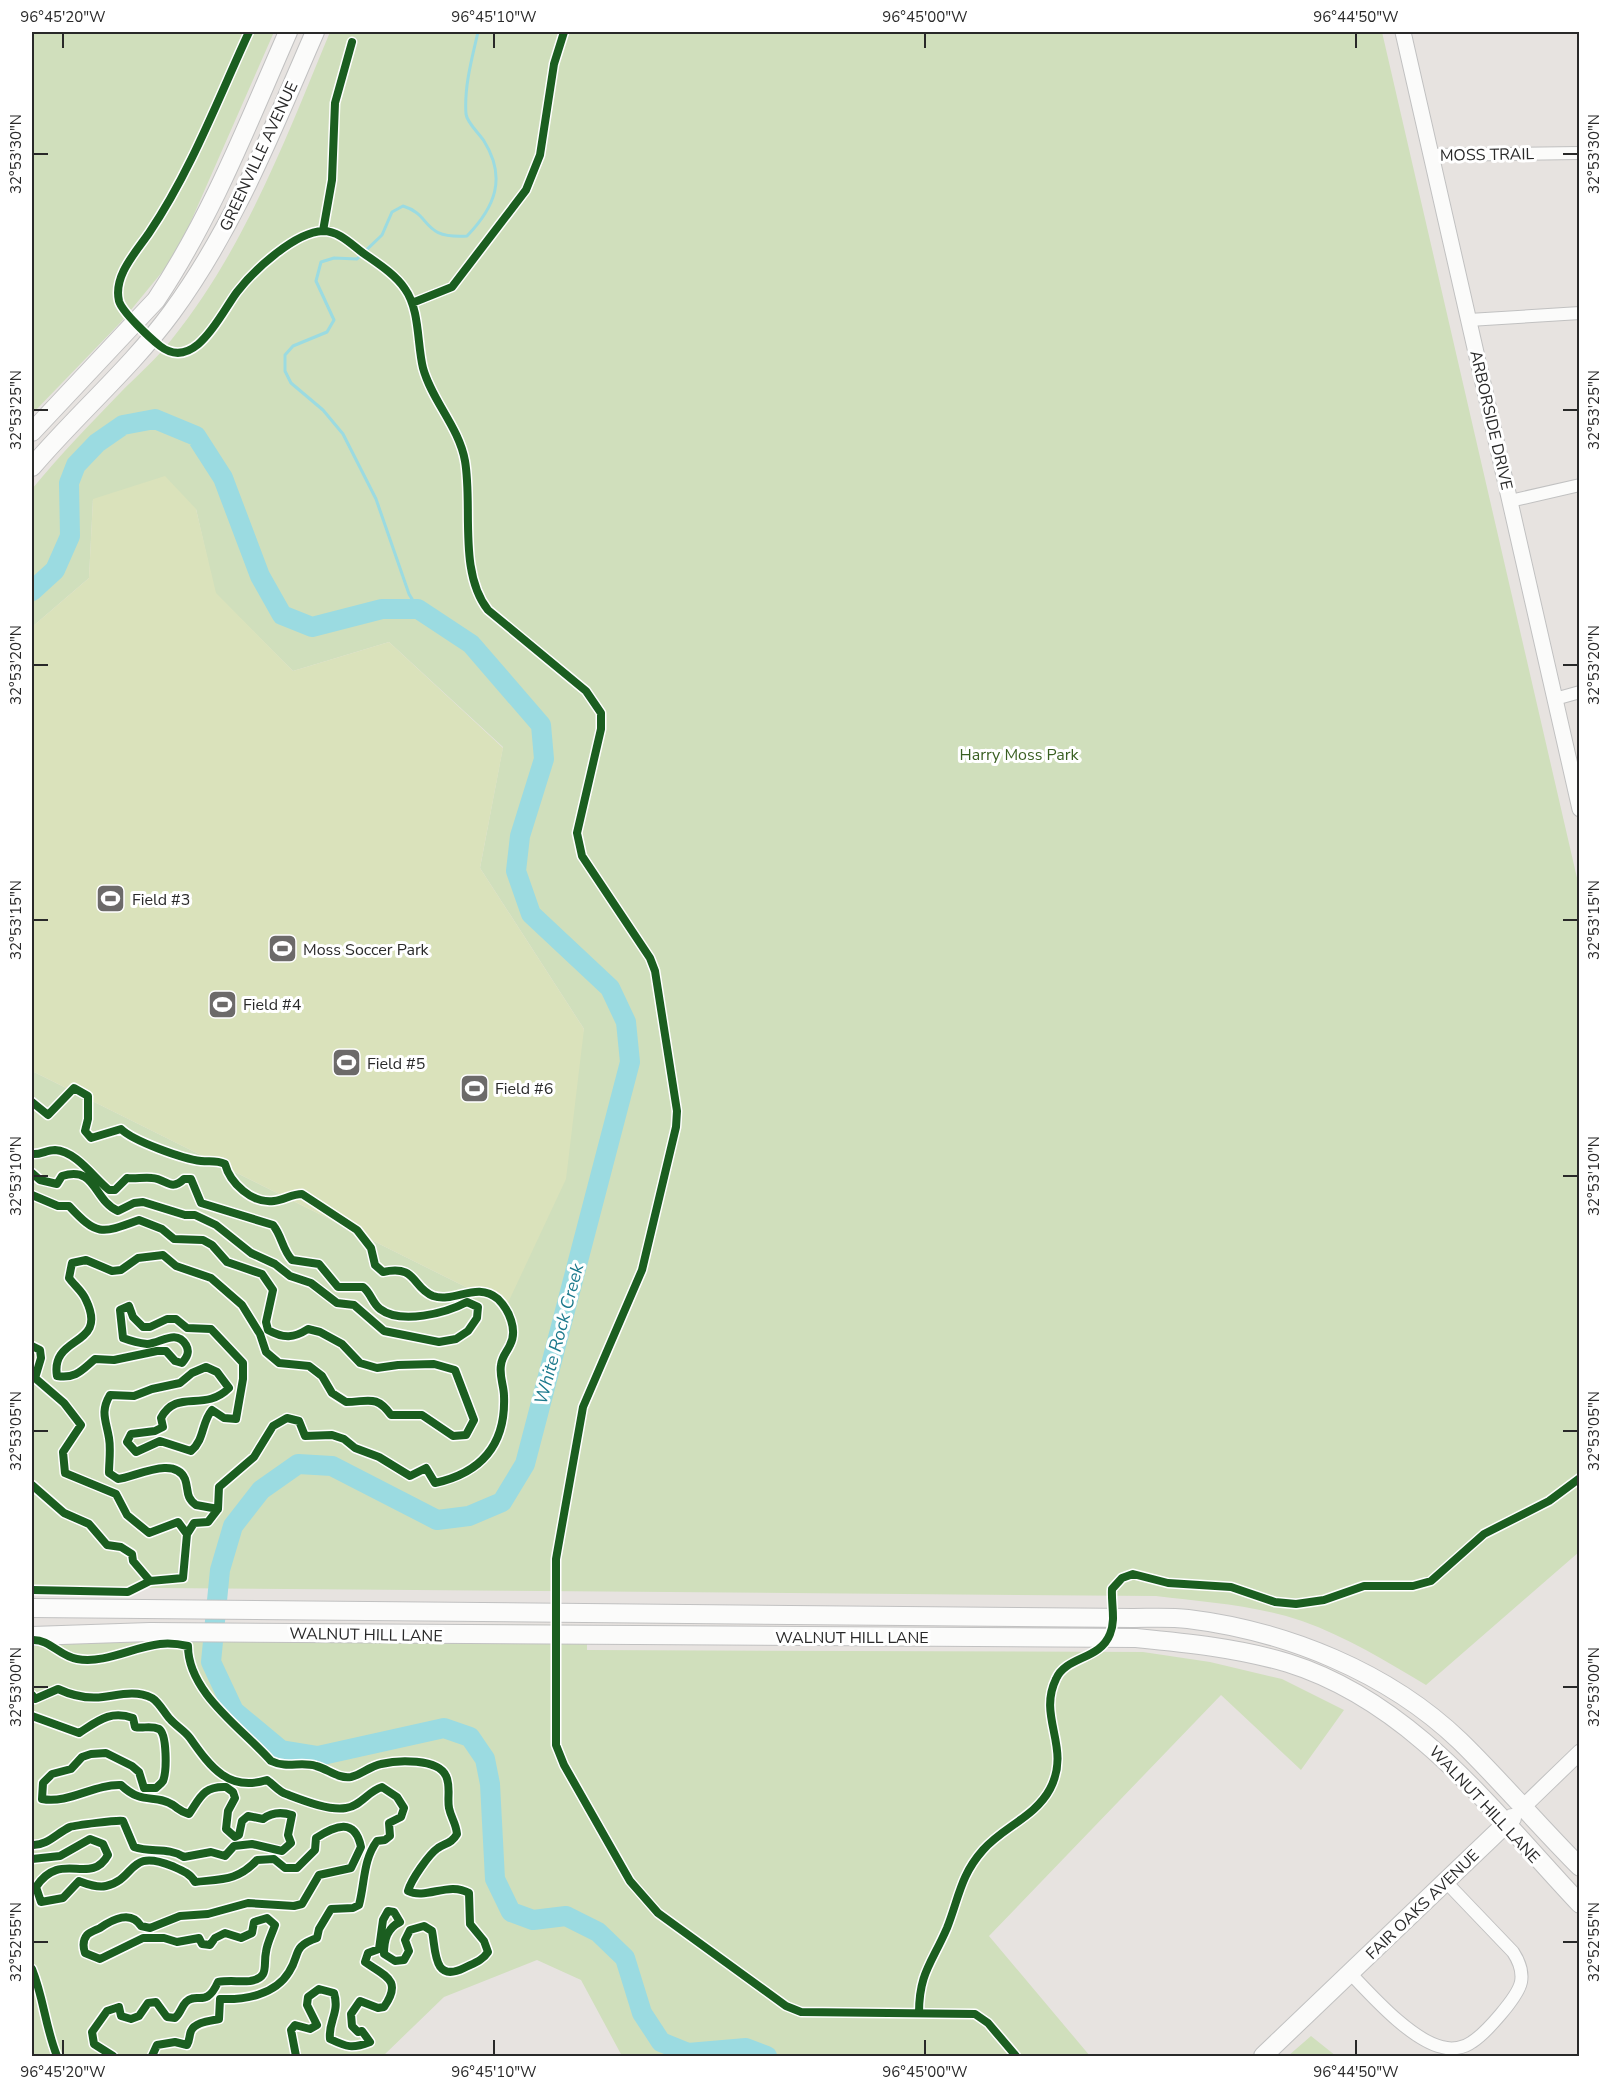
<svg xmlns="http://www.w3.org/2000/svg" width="1611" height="2088" font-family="'Nunito Sans',sans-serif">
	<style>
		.green { fill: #d0dfbc }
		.pitch { fill: #dae2bb }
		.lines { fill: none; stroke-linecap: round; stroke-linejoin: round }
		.stream { stroke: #9bdbe1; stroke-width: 3 }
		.river { stroke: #9bdbe1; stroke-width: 20 }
		.minor-casing { stroke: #c1c1c1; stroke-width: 14 }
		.tertiary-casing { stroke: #c1c1c1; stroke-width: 17 }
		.secondary-casing { stroke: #c1c1c1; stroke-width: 20 }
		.minor { stroke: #fbfbfa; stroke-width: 12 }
		.tertiary { stroke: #fbfbfa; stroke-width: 15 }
		.secondary { stroke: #fbfbfa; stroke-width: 18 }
		.cycleway-casing { stroke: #fff; stroke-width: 11 }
		.cycleway { stroke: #1b5e20; stroke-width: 8 }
		.ticks { fill: none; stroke: #292929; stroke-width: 2 }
		.labels { text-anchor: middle; stroke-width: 6; stroke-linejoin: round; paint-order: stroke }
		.street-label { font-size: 16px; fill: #292929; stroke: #fff }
		.park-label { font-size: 16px; fill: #395f21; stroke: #fff }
		.poi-label { font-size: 16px; fill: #292929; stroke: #fff; text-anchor: start }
		.water-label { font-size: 18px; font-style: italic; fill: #1b798c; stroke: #fff }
		.neatline { fill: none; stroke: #292929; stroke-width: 2 }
		.ticks-label { font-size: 15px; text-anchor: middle; fill: #292929 }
	</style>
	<rect width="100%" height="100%" fill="#e7e3e0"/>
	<path class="green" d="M 32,32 L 274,32 L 188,228 L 167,266 L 121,322 L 32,414 Z
		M 330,32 L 1382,32 L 1580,891 L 1579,1552 L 1426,1685 C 1386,1661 1347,1637 1302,1621 C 1255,1605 1204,1602 1156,1596 L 32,1587 L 32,1071 L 506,1307 L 584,1029 L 480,868 L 503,747 L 389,642 L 293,671 L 215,593 L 196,509 L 93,499 L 89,578 L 32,627 L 32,489 C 60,455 90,424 121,392 C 138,375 157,358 172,339 C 245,248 286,138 330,32 Z
		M 154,1623 L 587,1625 L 587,1650 L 1143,1652 L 1210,1662 L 1282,1679 L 1344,1710 L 1301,1770 L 1221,1695 L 989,1936 L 1090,2056 L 622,2056 L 581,1980 L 537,1960 L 444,1997 L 383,2056 L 32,2056 L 32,1644 L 151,1642 Z
		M 1311,2036 L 1336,2056 L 1288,2056 Z"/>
	<path class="pitch" d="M 165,476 L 196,509 L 216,593 L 293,671 L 389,642 L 503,748 L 480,868 L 584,1029 L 566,1179 L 506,1307 L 32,1071 L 32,627 L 89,578 L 93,499 Z"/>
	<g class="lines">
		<path class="stream" d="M 418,609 L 409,594 L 376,499 L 343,434 L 323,410 L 291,383 L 285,371 L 285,355 L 293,346 L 327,332 L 334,320 L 316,281 L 321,262 L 334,258 L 357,259 L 382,235 L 392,212 L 403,206 C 433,215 420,239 467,236 C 495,207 507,178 484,141 C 479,133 467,123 466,114 C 464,87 472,58 478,32"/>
		<path class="river" d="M 32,591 L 55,570 L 70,536 L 69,483 L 76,465 L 97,443 L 123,425 L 155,419 L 196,436 L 223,478 L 260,576 L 282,615 L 312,627 L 382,609 L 418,609 L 471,644 L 541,725 L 544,759 L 520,836 L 516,871 L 531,914 L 610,988 L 626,1022 L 630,1062 L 525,1464 L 502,1502 L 469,1516 L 437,1520 L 332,1466 L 298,1464 L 261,1490 L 233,1526 L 220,1570 L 211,1662 L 234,1711 L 281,1750 L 318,1756 L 444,1728 L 470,1737 L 485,1759 L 490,1784 L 495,1879 L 511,1912 L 533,1920 L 566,1916 L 598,1932 L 625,1958 L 642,2013 L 661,2042 L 688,2053 L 746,2048 L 767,2056"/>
		<defs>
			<path id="minor" d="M 1431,155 L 1580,153
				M 1469,320 L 1580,313
				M 1510,501 L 1580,485
				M 1555,699 L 1580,692
				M 1350,1973 C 1372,1996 1411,2040 1442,2047 C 1452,2050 1464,2048 1472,2042 C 1486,2033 1518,1997 1521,1982 C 1523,1971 1519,1961 1513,1952 L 1446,1882"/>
			<path id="tertiary" d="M 1403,32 L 1580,809
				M 1522,1808 L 1580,1752"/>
			<path id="secondary" d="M 32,432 L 156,300 C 212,216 248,123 288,32
				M 32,467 C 77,414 131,368 172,312 C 235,226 273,128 315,32
				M 32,1608 L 1133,1618 C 1152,1618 1170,1617 1188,1619 C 1286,1631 1388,1672 1460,1741 C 1501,1781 1539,1826 1580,1867
				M 32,1636 L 150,1632 L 1136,1638 C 1187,1643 1238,1648 1288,1663 C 1413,1702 1494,1813 1580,1904
				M 1263,2056 L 1512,1818"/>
		</defs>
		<use href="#minor" class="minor-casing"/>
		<use href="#tertiary" class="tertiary-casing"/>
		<use href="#secondary" class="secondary-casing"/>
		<use href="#minor" class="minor"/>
		<use href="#tertiary" class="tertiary"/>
		<use href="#secondary" class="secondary"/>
		<defs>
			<path id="cycleway" d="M 249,32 C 218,99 191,171 149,233 C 136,252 113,276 119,301 C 122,312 150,338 160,346 C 195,373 221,313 237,292 C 254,270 295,232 323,231 C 339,231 351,244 363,253 C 377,263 395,274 405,289 C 420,310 417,344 423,368 C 432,401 459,427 465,461 C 473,507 458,572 488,610 L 586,691 L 601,713 L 601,729 L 577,833 L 582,856 L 650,958 L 655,971 L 677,1111 L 676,1127 L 642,1270 L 583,1407 L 556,1559 L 556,1745 L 564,1765 L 630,1881 L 658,1913 L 786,2006 L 801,2012 L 975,2014 L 988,2023 L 1016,2056
				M 323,231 L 332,180 L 335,103 L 352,42
				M 412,303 L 452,287 L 526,190 L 540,155 L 554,64 L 564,32
				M 32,1102 L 48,1115 L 74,1088 L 88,1096 L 88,1119 L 85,1131 L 91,1138 L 121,1129 C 133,1141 183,1159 201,1161 C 210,1162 216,1160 225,1164 C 230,1183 252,1204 274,1201 C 284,1200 292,1194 302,1194 L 357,1230 L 371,1248 L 375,1265 L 383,1272 C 417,1264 412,1288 433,1296 C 455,1303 477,1281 498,1299 C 509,1310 518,1330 510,1345 C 507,1352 502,1356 501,1365 C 499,1376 504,1386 504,1396 C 506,1445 481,1473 435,1483 L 426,1468 L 410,1476 L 379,1457 L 355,1448 L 344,1439 L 332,1435 L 305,1436 L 299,1421 L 287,1418 L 273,1426 L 254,1457 L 219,1487 L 218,1509 L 208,1522 L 194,1523 L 187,1534 L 183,1578 L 150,1581 L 128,1592 L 32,1590
				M 32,1154 C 40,1155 47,1150 55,1150 C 76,1151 94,1178 109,1190 L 115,1190 L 127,1178 C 135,1179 144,1177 152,1178 C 167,1179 170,1192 184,1179 L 191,1179 L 201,1203 L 273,1225 C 282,1236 282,1249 292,1260 L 319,1264 L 338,1287 L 363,1287 C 371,1293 372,1303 380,1309 C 401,1325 446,1313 467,1302 L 478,1307 L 477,1318 L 468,1331 L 456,1339 L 439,1342 L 384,1331 L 354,1305 L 337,1303 L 311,1283 L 290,1276 L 275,1264 L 251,1253 L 216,1225 L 195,1215 L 185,1215 L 143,1202 L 134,1203 L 118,1211 C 93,1200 96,1165 62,1176 L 57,1184 L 40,1180 L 32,1173
				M 32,1195 L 58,1206 L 69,1206 C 97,1236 101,1234 139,1220 L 162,1229 L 174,1239 L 203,1240 L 212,1245 L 227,1262 L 262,1274 L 273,1290 L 266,1322 L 268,1330 C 284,1339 294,1338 308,1329 L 320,1332 L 342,1344 L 360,1363 L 377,1368 L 398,1365 L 434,1364 L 455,1370 L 474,1420 L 466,1435 L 453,1436 L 422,1415 L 391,1415 C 376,1394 368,1402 346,1402 L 332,1393 L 322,1376 L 309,1366 L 279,1363 L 266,1352 L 260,1334 L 242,1305 L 211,1278 L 176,1266 L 163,1255 L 138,1258 L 121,1270 L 112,1271 L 86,1260 L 72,1263 L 69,1278 C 74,1285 83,1292 86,1300 C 109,1348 50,1334 57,1376 C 76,1379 82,1370 95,1359 L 114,1360 L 157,1351 L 166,1351 L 175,1361 L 182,1363 C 187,1357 190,1352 186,1345 C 176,1328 160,1344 147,1344 C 138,1343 131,1341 123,1338 L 120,1310 L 129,1306 L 133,1317 L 143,1327 L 150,1327 L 167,1319 L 176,1319 L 187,1328 L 211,1329 L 243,1363 L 243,1379 L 236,1419 L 224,1418 L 212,1410 C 201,1423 205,1439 191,1451 L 160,1441 L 136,1452 L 127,1442 L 131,1434 L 155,1431 L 163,1427 L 161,1418 C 177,1388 204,1413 229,1388 L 217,1372 L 206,1367 L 192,1373 L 180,1383 L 152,1389 L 134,1396 L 110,1395 C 100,1412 106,1420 109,1438 C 111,1449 109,1462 109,1473 L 118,1479 C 135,1477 175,1455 185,1479 C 189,1490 185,1497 196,1505 L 218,1509
				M 32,1346 L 40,1350 L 41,1358 L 35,1378 L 64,1403 L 81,1425 L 63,1452 L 65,1473 L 116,1494 L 127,1515 L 149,1533 L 178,1522 L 187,1534
				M 32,1485 L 64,1513 L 89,1524 L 107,1545 L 121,1547 L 132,1554 L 133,1561 L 150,1581
				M 32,1640 C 50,1639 59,1656 77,1659 C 105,1664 133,1647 160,1644 C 169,1643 179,1644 188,1646 C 188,1693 243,1729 271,1761 C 288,1769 300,1761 316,1766 C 328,1769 338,1779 351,1777 C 361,1775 370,1766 381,1764 C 397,1760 438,1758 446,1776 C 451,1786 447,1798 449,1808 C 451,1818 456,1823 457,1834 C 452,1843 446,1843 438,1848 C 429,1854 411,1880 408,1891 C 426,1900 449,1881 469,1893 L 470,1924 L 484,1941 L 488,1952 C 482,1961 474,1963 464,1968 C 433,1983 436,1951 432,1931 L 424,1926 L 410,1930 L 405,1940 L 409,1951 L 404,1960 L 395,1961 L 384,1954 C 384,1940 387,1928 400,1922 L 394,1912 L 388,1911 L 383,1920 L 379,1949 L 368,1953 L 365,1962 C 385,1976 403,1980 384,2007 L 378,2008 L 360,2001 L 351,2014 L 352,2026 L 358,2032 L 362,2031 L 370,2042 C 352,2049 347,2047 330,2039 C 328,2021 340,2013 334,1993 L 319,1989 L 308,1997 L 307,2005 L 317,2025 L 310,2029 L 295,2025 L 291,2030 L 296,2056
				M 32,1695 L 35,1699 L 58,1689 C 71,1695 88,1699 103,1697 C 119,1695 136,1690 152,1698 C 159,1702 165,1714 170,1719 C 176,1726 185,1731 190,1738 C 211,1768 229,1792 267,1780 C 273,1784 279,1792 286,1794 C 302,1800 329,1811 346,1808 C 361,1806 368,1791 382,1787 L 397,1797 L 404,1808 L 401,1817 L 389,1823 L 390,1836 L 385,1840 L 377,1841 C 363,1860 365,1882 359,1905 L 353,1908 L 331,1909 L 319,1929 L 317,1938 C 291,1947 301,1954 289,1972 C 275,1995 245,2000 220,1999 L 219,2019 C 210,2021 195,2022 191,2031 C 189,2036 190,2040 187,2045 L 175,2042 L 157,2045 L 152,2056
				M 32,1716 L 79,1733 C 98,1721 110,1710 133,1718 L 135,1727 C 143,1729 150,1725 159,1729 C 167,1734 167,1771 163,1781 C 161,1784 158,1786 156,1788 L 144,1788 L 139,1772 L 132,1766 L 106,1753 L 91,1754 L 82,1757 L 71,1769 L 52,1774 L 43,1783 L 42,1799 C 69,1804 94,1784 121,1785 C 143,1806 154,1793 173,1805 C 180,1810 181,1812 189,1814 C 200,1798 203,1786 226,1787 L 233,1792 L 235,1798 L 228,1811 L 226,1829 L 235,1837 L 239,1835 L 242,1821 L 248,1816 L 263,1819 C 272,1812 282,1812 292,1815 L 288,1835 L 291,1843 L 282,1851 L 252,1844 L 234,1846 L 225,1856 L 211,1852 L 184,1857 C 168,1847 151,1853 134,1847 L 123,1821 C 117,1820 76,1825 70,1827 C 57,1833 47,1846 32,1845
				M 32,1859 L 60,1856 L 90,1839 L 103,1844 L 108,1855 C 90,1887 61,1849 36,1887 L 41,1902 L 63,1898 L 79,1881 C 87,1884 97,1888 106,1886 C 137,1879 127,1848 172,1866 C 181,1870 190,1873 195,1882 C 221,1879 238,1881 257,1860 L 274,1859 L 285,1868 L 297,1868 L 315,1850 L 316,1838 C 336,1825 355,1818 361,1847 L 351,1868 L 319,1875 L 302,1904 L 294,1906 L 248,1903 L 208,1914 L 180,1916 L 150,1928 L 141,1926 C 131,1910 113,1919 100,1928 C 96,1930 90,1932 87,1935 C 82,1941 83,1947 85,1953 L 100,1959 L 143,1938 L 164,1938 L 177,1942 L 199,1938 L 202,1944 L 210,1945 L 215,1938 L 225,1933 L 241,1938 L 252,1933 L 254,1922 L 267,1918 L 275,1925 C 272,1934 267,1943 266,1952 C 263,1965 270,1978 250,1981 C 239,1982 229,1980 218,1982 C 206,2009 197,1991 186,2002 C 181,2007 181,2013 175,2018 L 167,2017 L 156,2002 L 148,2003 L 139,2016 L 131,2019 L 121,2016 L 119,2007 L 107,2011 L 92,2032 L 94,2044 L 113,2056
				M 32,1969 C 44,1999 45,2026 57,2056
				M 919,2013 C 919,1973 932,1963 947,1928 C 959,1898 960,1876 983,1850 C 1003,1827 1035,1817 1050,1789 C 1072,1747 1037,1718 1056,1679 C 1066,1656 1100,1660 1110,1634 C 1116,1620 1111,1604 1112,1589 L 1122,1578 L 1133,1574 L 1168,1583 L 1231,1587 L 1275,1602 L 1296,1604 L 1324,1600 L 1364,1586 L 1413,1586 L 1431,1581 L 1484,1534 L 1549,1501 L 1580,1478"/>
		</defs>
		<use href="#cycleway" class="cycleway-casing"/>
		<use href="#cycleway" class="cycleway"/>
	</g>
	<path class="ticks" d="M 63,33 L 63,48M 494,33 L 494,48M 925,33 L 925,48M 1356,33 L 1356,48M 33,154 L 48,154M 1563,154 L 1578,154M 33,410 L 48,410M 1563,410 L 1578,410M 33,665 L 48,665M 1563,665 L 1578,665M 33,920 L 48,920M 1563,920 L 1578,920M 33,1176 L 48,1176M 1563,1176 L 1578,1176M 33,1431 L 48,1431M 1563,1431 L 1578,1431M 33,1687 L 48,1687M 1563,1687 L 1578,1687M 33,1942 L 48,1942M 1563,1942 L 1578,1942M 63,2040 L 63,2055M 494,2040 L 494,2055M 925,2040 L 925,2055M 1356,2040 L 1356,2055"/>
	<defs>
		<symbol id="stadium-square" viewBox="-11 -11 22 22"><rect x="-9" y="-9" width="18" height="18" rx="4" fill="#6c6a69" stroke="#fff"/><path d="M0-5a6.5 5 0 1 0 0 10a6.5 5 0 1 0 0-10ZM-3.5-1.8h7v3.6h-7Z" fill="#fff"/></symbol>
	</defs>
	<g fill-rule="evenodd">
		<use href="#stadium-square" x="94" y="882" width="33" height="33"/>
		<use href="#stadium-square" x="266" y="932" width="33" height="33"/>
		<use href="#stadium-square" x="206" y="988" width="33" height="33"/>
		<use href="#stadium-square" x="330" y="1046" width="33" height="33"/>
		<use href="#stadium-square" x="458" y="1072" width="33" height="33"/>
	</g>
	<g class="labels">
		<g class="street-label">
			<text transform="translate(1487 154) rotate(-1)" y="6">MOSS TRAIL</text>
			<text transform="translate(258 156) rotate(-65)" y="6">GREENVILLE AVENUE</text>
			<text transform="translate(1492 420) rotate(77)" y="6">ARBORSIDE DRIVE</text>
			<text transform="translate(366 1634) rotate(1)" y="6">WALNUT HILL LANE</text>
			<text x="852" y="1643">WALNUT HILL LANE</text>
			<text transform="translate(1485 1804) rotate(47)" y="6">WALNUT HILL LANE</text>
			<text transform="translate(1422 1904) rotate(-44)" y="6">FAIR OAKS AVENUE</text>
		</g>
		<g class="park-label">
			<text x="1019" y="760">Harry Moss Park</text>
		</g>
		<g class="poi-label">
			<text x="132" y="905">Field #3</text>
			<text x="303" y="955">Moss Soccer Park</text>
			<text x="243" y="1010">Field #4</text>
			<text x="367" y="1069">Field #5</text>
			<text x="495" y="1094">Field #6</text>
		</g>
		<g class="water-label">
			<text transform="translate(559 1334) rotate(-75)" y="6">White Rock Creek</text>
		</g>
	</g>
	<rect width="1611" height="2088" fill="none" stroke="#ffffff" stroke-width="66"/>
	<rect x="33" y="33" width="1545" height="2022" class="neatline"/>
	<g class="ticks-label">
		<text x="63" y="22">96°45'20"W</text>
		<text x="494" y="22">96°45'10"W</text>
		<text x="925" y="22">96°45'00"W</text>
		<text x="1356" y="22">96°44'50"W</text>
		<text transform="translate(16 154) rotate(-90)" y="5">32°53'30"N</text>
		<text transform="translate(1594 154) rotate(-90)" y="5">32°53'30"N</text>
		<text transform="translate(16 410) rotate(-90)" y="5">32°53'25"N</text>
		<text transform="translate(1594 410) rotate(-90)" y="5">32°53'25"N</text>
		<text transform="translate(16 665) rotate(-90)" y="5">32°53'20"N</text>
		<text transform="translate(1594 665) rotate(-90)" y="5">32°53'20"N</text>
		<text transform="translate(16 920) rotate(-90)" y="5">32°53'15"N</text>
		<text transform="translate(1594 920) rotate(-90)" y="5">32°53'15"N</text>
		<text transform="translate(16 1176) rotate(-90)" y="5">32°53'10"N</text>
		<text transform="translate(1594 1176) rotate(-90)" y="5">32°53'10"N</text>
		<text transform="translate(16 1431) rotate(-90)" y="5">32°53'05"N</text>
		<text transform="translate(1594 1431) rotate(-90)" y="5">32°53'05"N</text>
		<text transform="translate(16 1687) rotate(-90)" y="5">32°53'00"N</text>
		<text transform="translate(1594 1687) rotate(-90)" y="5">32°53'00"N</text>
		<text transform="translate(16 1942) rotate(-90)" y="5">32°52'55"N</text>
		<text transform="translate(1594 1942) rotate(-90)" y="5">32°52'55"N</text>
		<text x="63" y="2077">96°45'20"W</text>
		<text x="494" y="2077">96°45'10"W</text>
		<text x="925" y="2077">96°45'00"W</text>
		<text x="1356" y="2077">96°44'50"W</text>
	</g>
</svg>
